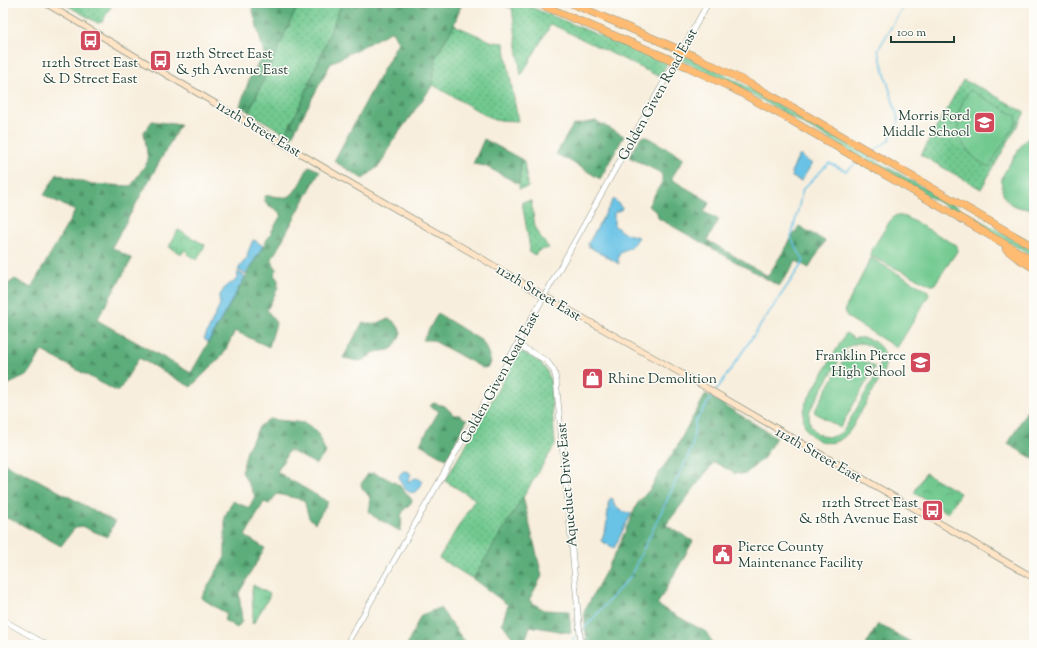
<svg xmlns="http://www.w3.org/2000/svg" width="1037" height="648" font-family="'Sorts Mill Goudy',serif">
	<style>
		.grass { fill: url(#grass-dots); stroke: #488362 }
		.forest { fill: url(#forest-firs); stroke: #3e7557 }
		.park { fill: url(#park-crowns); stroke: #488362 }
		.pitch { fill: #71c98f; stroke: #488362; fill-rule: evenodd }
		.water { fill: #69c3e6; stroke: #44808d }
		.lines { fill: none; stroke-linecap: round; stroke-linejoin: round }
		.stream { stroke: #69c3e6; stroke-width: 1.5 }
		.tertiary-casing { stroke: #8c9688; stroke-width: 6 }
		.secondary-casing { stroke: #8c9688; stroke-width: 7 }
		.motorway-casing { stroke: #8c9688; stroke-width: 8 }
		.tertiary { stroke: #fff; stroke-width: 5 }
		.secondary { stroke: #ffe4c6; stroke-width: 5.5 }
		.motorway { stroke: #ffbb71; stroke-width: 7 }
		.motorway-bridge-casing { stroke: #8c9688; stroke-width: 8; stroke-linecap: butt }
		.motorway-bridge { stroke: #ffbb71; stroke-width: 7 }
		.labels { text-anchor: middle; stroke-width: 3; stroke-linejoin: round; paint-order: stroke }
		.poi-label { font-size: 14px; fill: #1f3d34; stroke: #fdfcf7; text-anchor: start }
		.street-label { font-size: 14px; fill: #1f3d34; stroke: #fdfcf7 }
	</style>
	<defs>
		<pattern id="grass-dots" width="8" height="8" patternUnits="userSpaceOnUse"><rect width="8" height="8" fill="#71c98f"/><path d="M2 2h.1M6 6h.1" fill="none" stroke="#5ca476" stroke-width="1.8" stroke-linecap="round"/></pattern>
		<pattern id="forest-firs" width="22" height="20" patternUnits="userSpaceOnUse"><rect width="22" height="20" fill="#5cad7a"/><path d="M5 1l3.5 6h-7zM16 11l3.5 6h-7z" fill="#4b8e65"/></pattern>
		<pattern id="park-crowns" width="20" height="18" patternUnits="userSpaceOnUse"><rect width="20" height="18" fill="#71c98f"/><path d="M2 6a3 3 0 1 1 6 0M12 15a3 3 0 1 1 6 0" fill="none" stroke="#5ca476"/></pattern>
	</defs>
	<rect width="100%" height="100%" fill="#fdfcf7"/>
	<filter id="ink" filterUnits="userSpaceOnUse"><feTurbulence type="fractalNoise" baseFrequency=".025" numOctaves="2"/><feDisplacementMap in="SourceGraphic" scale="8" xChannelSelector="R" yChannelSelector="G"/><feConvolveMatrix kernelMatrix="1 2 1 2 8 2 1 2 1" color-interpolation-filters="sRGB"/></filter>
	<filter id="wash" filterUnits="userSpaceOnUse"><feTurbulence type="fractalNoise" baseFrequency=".012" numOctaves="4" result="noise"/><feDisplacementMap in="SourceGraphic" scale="16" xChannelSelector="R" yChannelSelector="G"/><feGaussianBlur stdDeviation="0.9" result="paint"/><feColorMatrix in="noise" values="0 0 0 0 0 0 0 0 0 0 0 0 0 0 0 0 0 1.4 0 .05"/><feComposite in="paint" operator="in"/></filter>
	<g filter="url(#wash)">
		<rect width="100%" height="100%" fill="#f8eedd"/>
		<path class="grass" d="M 63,3 L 113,3 L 102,22 L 98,23 Z
			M 299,3 L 342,3 L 301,104 L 288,129 L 287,135 L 249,112 Z
			M 494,3 L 521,3 L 667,63 L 660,77 L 551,24 L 521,76 L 512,8 Z
			M 454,25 L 493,42 L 504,43 L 518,121 L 494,120 L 433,85 L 436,56 Z
			M 683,55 L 716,70 L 762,95 L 1034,251 L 1034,257 L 763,101 L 740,89 L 681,60 Z
			M 963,80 L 985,90 L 1024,112 L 1024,114 L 981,189 L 921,155 Z
			M 521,159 L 524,161 L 528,187 L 519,189 Z
			M 531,201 L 535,226 L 541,238 L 549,248 L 538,251 L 535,255 L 529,252 L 530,249 L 522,202 Z
			M 523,352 C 537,361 546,363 550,380 L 555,445 L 473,579 L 439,558 L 475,499 L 445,481 L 519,353 Z"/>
		<path class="forest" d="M 251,3 L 299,3 L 249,112 L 240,106 L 250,77 L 264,54 Z
			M 342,3 L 462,3 L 454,25 L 436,56 L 433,85 L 392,142 L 380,165 L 363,179 L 334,161 L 398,42 L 392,31 L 331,63 L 291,138 L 287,135 L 288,129 L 301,104 Z
			M 152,121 L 180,125 L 112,247 L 132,259 L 97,320 L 191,373 L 281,215 C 277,207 267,208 264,199 L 265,196 C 272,195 282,198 288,197 C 296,194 305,173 309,166 L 320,171 L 272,259 L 274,265 L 277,269 L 274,275 L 278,280 L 278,288 L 267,310 L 276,323 L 269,347 L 235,331 L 223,355 L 191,387 L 139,358 L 118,392 L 42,351 L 28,375 L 3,387 L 3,287 L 15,279 L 31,288 L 75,211 L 44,195 L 57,174 L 90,184 L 131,186 L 148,161 L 144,132 Z
			M 596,121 L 624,136 L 600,179 L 570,161 L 556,154 L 573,125 Z
			M 645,136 L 684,158 L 671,179 L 710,202 L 704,212 L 719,220 L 707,240 L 768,276 L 799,226 L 825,241 L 809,268 L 796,261 L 779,286 L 658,218 L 657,212 L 648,206 L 662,182 L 662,175 L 659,172 L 629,157 L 640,138 Z
			M 484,139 L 521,159 L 519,184 L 485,166 L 473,164 Z
			M 438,313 L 442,316 L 482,341 C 487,348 489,355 491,363 L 488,367 L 483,368 L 432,340 L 423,340 Z
			M 389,319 C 395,321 398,326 401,332 L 399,338 L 393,348 L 389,350 L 375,352 L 364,360 L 359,361 L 343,358 L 363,322 C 377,328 377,321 389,319 Z
			M 706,394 L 776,437 L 764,458 L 744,475 L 734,473 L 714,462 L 666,525 L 693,541 L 657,605 L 706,632 L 714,645 L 587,645 L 584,612 L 617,550 L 637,504 L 651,488 L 658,475 L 677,447 L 685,431 Z
			M 1034,398 L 1034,459 L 1008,444 Z
			M 433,403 L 445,406 L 454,415 L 459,415 L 467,420 L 446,459 L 420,444 L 439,411 L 430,406 Z
			M 269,419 L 305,423 L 317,431 L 326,453 L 316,464 L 289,450 L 277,472 L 328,502 L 315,523 L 309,518 L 304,500 L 277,494 L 269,504 L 264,502 L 245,536 L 265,548 L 239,593 L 242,621 L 237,628 L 224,620 L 227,614 L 201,598 L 225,557 L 225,516 L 233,501 L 249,508 L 255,496 L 242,472 L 247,450 L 259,427 Z
			M 3,463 L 38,480 L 115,522 L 107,537 L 81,526 L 74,529 L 61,546 L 15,521 L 3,517 Z
			M 374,473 L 384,477 L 399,485 L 412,500 L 411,503 L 404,510 L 401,516 C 402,521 402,526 400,531 L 373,516 L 369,511 C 370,506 372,500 368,495 C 365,491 362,490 361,484 L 368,474 Z
			M 523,497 L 542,576 L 529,600 L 543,610 L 569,611 L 571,633 L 530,626 L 526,638 L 515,641 L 502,623 L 508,605 L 473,579 Z
			M 440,608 L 467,645 L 407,645 L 421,615 Z
			M 878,624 L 916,645 L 866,645 Z"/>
		<path class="park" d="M 178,230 L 205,245 L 197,260 L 187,254 L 188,252 L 184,250 L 182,254 L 169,247 Z
			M 925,473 L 960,493 L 948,513 L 914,493 Z
			M 253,585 L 270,594 L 269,597 L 253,624 L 252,623 L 253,613 L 252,592 Z"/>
		<path class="pitch" d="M 970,90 L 1016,116 L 1017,121 L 989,167 C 958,153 948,118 970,90 Z
			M 1034,135 L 1034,208 C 1020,210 1003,205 1002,188 C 1002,185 1001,182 1002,179 C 1004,171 1010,164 1014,157 C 1020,148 1024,138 1034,135 Z
			M 896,215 L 906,217 L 956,245 L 958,250 L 934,285 L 931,285 L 870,256 L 871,251 L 890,221 Z
			M 871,258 L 928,291 L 929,295 L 897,348 L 847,317 L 845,309 Z
			M 846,333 L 852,337 L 852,339 C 875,333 893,353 882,375 C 874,389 867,402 859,415 C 855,422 851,431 845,436 C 824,455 794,430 806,405 L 805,404 ZM 858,343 C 873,343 883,355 879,370 L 844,430 C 828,446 804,432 810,410 L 845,350 L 849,346 Z
			M 848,352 L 875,367 L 840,428 L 814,412 Z"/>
		<path class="water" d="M 799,156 L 801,156 L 812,164 L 801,181 L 792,177 L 791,172 Z
			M 614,199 L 622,208 L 622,209 L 614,213 L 614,225 L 622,232 L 638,237 L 631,247 L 620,252 L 618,259 L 619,264 L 588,246 L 588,244 L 613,200 Z
			M 253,240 L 256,241 L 263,246 L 246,274 L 238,270 L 241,265 L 247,258 L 248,252 Z
			M 238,272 L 245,276 L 245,277 L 208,342 L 204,339 L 220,305 L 219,297 L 220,295 L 226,286 L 234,282 L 237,278 Z
			M 405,471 L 409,472 L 411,475 L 407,481 L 410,481 C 415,477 418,477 422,482 C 421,487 420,488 417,491 C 408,497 400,484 399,476 L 402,472 Z
			M 611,498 L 613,499 L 614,505 C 617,508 622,509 624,512 L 631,513 L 631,514 L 614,548 L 601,541 L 606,528 L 609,500 Z"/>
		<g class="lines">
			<path class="stream" d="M 873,152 L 889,140 L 899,122 L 878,50 L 905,3
				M 863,159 L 870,154
				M 582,631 L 630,577 L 692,448 L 695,422 L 804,261 L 791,238 L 803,189 L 829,163 L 846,171 L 858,162
				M 569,645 L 579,633"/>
		</g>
	</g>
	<g filter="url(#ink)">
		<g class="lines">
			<defs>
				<path id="tertiary" d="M 517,344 L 547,361 L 554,371 L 556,379 L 581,645
					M 3,620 L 47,645
					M 346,645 L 513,352 L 708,3"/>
				<path id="secondary" d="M 45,3 L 340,177 L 481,258 L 544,296 L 693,380 L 1034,578"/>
				<path id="motorway" d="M 537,3 L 660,55
					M 571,3 L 666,44
					M 694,56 L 752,85 L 792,107 L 1034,247
					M 688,67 L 730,87 L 787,118 L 1034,261
					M 1006,249 L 1016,257 L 1034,268"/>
			</defs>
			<use href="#tertiary" class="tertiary-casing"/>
			<use href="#secondary" class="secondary-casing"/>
			<use href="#motorway" class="motorway-casing"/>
			<use href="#tertiary" class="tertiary"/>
			<use href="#secondary" class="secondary"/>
			<use href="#motorway" class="motorway"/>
			<defs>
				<path id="motorway-bridge" d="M 666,44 L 694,56
					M 660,55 L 688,67"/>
			</defs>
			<use href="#motorway-bridge" class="motorway-bridge-casing"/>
			<use href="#motorway-bridge" class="motorway-bridge"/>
		</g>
	</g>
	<defs>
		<symbol id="bus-square" viewBox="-11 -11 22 22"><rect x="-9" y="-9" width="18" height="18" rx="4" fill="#d1495b" stroke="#fdfcf7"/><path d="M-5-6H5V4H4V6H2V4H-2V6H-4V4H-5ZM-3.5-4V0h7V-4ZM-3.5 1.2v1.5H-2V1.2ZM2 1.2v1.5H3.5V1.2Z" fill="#fff"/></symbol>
		<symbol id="school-square" viewBox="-11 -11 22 22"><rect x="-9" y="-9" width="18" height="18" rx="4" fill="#d1495b" stroke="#fdfcf7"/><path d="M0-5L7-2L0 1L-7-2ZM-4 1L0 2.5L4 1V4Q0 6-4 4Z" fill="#fff"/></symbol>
		<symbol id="shop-square" viewBox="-11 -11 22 22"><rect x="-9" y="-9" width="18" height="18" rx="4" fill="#d1495b" stroke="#fdfcf7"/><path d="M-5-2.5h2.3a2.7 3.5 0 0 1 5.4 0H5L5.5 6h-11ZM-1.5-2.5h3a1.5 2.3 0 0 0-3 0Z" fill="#fff"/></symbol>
		<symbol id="civic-square" viewBox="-11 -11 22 22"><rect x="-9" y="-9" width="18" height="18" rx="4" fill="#d1495b" stroke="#fdfcf7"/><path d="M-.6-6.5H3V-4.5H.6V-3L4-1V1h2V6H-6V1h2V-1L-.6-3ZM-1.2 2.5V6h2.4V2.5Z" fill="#fff"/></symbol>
	</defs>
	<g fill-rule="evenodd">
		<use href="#bus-square" x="78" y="28" width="25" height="25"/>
		<use href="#bus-square" x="148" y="48" width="25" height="25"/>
		<use href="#school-square" x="972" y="110" width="25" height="25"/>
		<use href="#school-square" x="908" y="350" width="25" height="25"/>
		<use href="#shop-square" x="580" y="366" width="25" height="25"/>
		<use href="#bus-square" x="920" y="498" width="25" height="25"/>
		<use href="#civic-square" x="710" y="542" width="25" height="25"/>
	</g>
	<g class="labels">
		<g class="poi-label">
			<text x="176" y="58">112th Street East<tspan x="176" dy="16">&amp; 5th Avenue East</tspan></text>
			<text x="90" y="67" text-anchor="middle">112th Street East<tspan x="90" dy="16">&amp; D Street East</tspan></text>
			<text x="970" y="120" text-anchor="end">Morris Ford<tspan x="970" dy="16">Middle School</tspan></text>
			<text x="906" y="360" text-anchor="end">Franklin Pierce<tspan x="906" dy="16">High School</tspan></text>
			<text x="608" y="383">Rhine Demolition</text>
			<text x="918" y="507" text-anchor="end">112th Street East<tspan x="918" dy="16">&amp; 18th Avenue East</tspan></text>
			<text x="738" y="551">Pierce County<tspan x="738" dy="16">Maintenance Facility</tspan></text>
		</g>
		<g class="street-label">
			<text transform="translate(657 94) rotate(-61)" y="5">Golden Given Road East</text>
			<text transform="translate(259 128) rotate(31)" y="5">112th Street East</text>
			<text transform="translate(539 292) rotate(31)" y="5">112th Street East</text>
			<text transform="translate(499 377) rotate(-61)" y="5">Golden Given Road East</text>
			<text transform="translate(819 454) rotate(30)" y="5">112th Street East</text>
			<text transform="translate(566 485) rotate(-95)" y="5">Aqueduct Drive East</text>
		</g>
	</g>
	<rect width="1037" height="648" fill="none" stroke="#fdfcf7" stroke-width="16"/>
	<path d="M891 36v6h63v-6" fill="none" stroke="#1f3d34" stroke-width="2"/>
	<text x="897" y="36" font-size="12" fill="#1f3d34" stroke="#fdfcf7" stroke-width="3" paint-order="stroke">100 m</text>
</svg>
